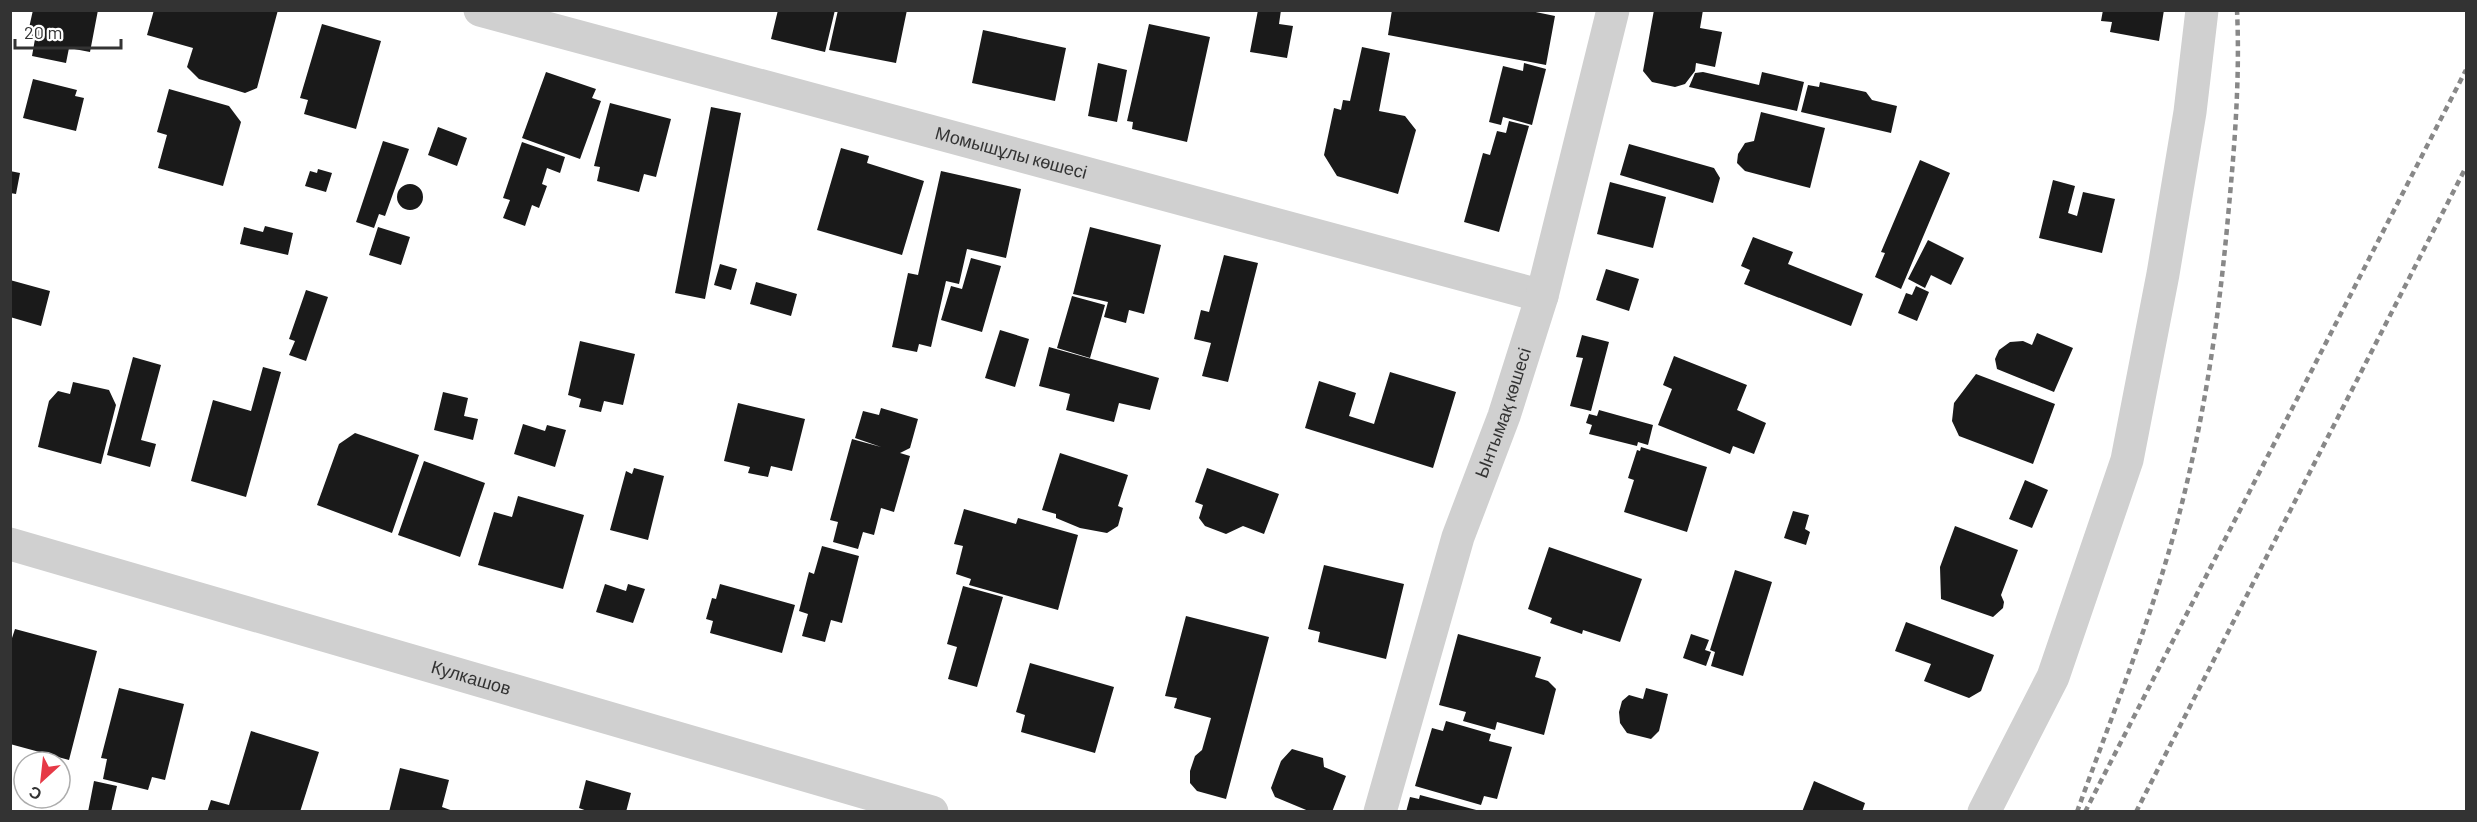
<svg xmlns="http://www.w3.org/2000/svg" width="2477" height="822" font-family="Barlow,sans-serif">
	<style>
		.building { fill: #1a1a1a }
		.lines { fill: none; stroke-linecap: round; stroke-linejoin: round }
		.street { stroke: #d0d0d0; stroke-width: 33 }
		.rail { stroke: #888; stroke-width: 4.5; stroke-dasharray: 6 4.5; stroke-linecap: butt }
		.labels { text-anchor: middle; stroke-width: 6; stroke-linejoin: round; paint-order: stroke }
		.street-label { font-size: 18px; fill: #333; stroke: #fff }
	</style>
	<rect width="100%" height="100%" fill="#fff"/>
	<path class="building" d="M 33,10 L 98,10 L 90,52 L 69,48 L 66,63 L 32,56 L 35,39 L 27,37 Z
		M 154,10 L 278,10 L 257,88 L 245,93 L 199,79 L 187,67 L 193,48 L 147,35 Z
		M 778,10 L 835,10 L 825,52 L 771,39 Z
		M 838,10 L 907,10 L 896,63 L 829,50 Z
		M 1258,10 L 1281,10 L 1279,24 L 1293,26 L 1287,58 L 1250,52 Z
		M 1392,10 L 1526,10 L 1555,16 L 1546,65 L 1388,35 Z
		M 1654,10 L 1703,10 L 1700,28 L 1722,32 L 1715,67 L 1696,63 L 1695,71 L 1685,84 L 1675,87 L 1652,82 L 1643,71 Z
		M 2103,10 L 2164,10 L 2159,41 L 2110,32 L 2112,22 L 2101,21 Z
		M 322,24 L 381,41 L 356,129 L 304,114 L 308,100 L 300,98 Z
		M 1149,24 L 1210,37 L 1187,142 L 1132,129 L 1133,122 L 1127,121 Z
		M 983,30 L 1066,48 L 1055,101 L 972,83 Z
		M 1362,47 L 1390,53 L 1379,111 L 1405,116 L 1416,130 L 1398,194 L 1337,176 L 1324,155 L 1334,108 L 1341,110 L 1343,100 L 1350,101 Z
		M 1098,63 L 1127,70 L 1117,122 L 1088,116 Z
		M 1524,63 L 1546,69 L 1532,125 L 1503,117 L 1501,125 L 1489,122 L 1503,66 L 1523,71 Z
		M 546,72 L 596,89 L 592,98 L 601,101 L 580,159 L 522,138 Z
		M 1703,72 L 1759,85 L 1762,72 L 1804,82 L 1797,111 L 1689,87 L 1695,73 Z
		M 33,79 L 77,90 L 75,96 L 84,98 L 76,131 L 23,118 Z
		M 1820,82 L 1866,92 L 1872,100 L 1897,106 L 1891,133 L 1801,112 L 1808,85 L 1819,87 Z
		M 169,89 L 229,106 L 241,122 L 223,186 L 158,168 L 167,135 L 157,132 Z
		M 610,103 L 671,119 L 656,177 L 644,174 L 639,192 L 597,181 L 600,167 L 594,166 Z
		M 711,107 L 741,113 L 705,299 L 675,293 Z
		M 1761,112 L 1825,128 L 1810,188 L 1745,171 L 1737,163 L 1738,154 L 1745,143 L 1754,141 Z
		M 1509,121 L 1529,126 L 1499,232 L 1464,222 L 1483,153 L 1490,155 L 1497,131 L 1506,133 Z
		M 438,127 L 467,138 L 457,166 L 428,155 Z
		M 383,141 L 409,149 L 385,216 L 379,214 L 374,228 L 356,222 Z
		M 522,142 L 565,157 L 560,173 L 547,168 L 542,184 L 547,186 L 539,208 L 532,205 L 525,226 L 503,218 L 510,200 L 503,198 Z
		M 1629,144 L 1714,168 L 1720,178 L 1713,203 L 1620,175 Z
		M 841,148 L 869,156 L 867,163 L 924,181 L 902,255 L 817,230 Z
		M 1920,160 L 1950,173 L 1901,289 L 1875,277 L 1885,253 L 1881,252 Z
		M 318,169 L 332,173 L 326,192 L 305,186 L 310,171 L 317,173 Z
		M 10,171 L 20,173 L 16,194 L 10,193 Z
		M 941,171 L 1021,189 L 1006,258 L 967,249 L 959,284 L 946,281 L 931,347 L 919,344 L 917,352 L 892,347 L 908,273 L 918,275 Z
		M 2053,180 L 2075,186 L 2068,213 L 2077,216 L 2083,192 L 2115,199 L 2102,253 L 2039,238 Z
		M 1610,182 L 1666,197 L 1653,248 L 1597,234 Z
		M397 197a13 13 0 1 1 26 0a13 13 0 1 1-26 0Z
		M 265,226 L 293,233 L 288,255 L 240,244 L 244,227 L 263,232 Z
		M 378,227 L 410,237 L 401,265 L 369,255 Z
		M 1090,227 L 1161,245 L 1144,314 L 1129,310 L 1126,323 L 1104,317 L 1108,302 L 1073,294 Z
		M 1753,237 L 1793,252 L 1788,264 L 1863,294 L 1851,326 L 1744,284 L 1750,270 L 1741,266 Z
		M 1928,240 L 1964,258 L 1951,285 L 1931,275 L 1925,288 L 1908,279 Z
		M 1224,255 L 1258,263 L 1228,382 L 1202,376 L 1211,343 L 1194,339 L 1201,310 L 1209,312 Z
		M 971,258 L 1001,266 L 982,332 L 941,320 L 951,286 L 962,289 Z
		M 720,264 L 737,269 L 731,290 L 714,285 Z
		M 1606,269 L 1639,279 L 1629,311 L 1596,300 Z
		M 10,280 L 50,291 L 41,326 L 10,317 Z
		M 756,282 L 797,294 L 791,316 L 750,304 Z
		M 1916,286 L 1929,292 L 1917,321 L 1898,313 L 1906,293 L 1912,295 Z
		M 306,290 L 328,297 L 306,361 L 289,355 L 295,341 L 289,339 Z
		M 1072,296 L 1105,305 L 1090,358 L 1057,348 Z
		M 1000,330 L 1029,339 L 1015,387 L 985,378 Z
		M 2037,333 L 2073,348 L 2054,392 L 1997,369 L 1995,359 L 1999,350 L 2010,342 L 2023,341 L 2032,345 Z
		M 1582,335 L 1609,342 L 1591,411 L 1570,406 L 1583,358 L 1576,357 Z
		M 580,341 L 635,354 L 623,405 L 604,401 L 601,412 L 579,407 L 581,399 L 568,395 Z
		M 1049,347 L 1159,378 L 1150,410 L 1119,403 L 1114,422 L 1066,410 L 1070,394 L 1039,386 Z
		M 1674,356 L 1747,385 L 1737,410 L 1766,423 L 1754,454 L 1733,446 L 1730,454 L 1658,425 L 1672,389 L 1663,385 Z
		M 133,357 L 161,365 L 141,440 L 156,444 L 150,467 L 107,455 Z
		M 263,367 L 281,372 L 246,497 L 191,481 L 213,400 L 251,411 Z
		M 1390,372 L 1456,392 L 1433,468 L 1305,428 L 1319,381 L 1356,393 L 1349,416 L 1374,424 Z
		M 1976,374 L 2055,404 L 2033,464 L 1959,436 L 1952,421 L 1954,403 Z
		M 73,382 L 109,390 L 116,405 L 101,464 L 38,447 L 49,401 L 58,391 L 70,394 Z
		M 443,392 L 468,398 L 464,416 L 478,419 L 473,440 L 434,430 Z
		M 738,403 L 805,419 L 792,471 L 771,466 L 768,477 L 748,473 L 750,467 L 724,461 Z
		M 881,408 L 918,419 L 910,448 L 900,453 L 910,456 L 894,512 L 881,508 L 874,535 L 863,532 L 858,549 L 833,542 L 838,522 L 830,520 L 852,439 L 881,447 L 855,438 L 863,411 L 879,415 Z
		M 1599,410 L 1653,425 L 1648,445 L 1638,442 L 1637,446 L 1589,434 L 1592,425 L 1586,423 L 1589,414 L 1597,416 Z
		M 523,424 L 545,431 L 547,425 L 566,430 L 555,467 L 514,454 Z
		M 355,433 L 419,455 L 392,533 L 317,505 L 339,444 Z
		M 1641,447 L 1707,467 L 1687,532 L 1624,512 L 1634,480 L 1628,478 L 1637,450 L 1640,451 Z
		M 1060,453 L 1128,475 L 1118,506 L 1123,508 L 1118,526 L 1107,533 L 1080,528 L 1056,518 L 1056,514 L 1042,510 Z
		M 424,461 L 485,483 L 460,557 L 398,535 Z
		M 634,468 L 664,476 L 648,540 L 610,530 L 626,471 L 632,474 Z
		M 1207,468 L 1279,494 L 1264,534 L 1243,526 L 1226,534 L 1205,526 L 1199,518 L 1203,505 L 1195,502 Z
		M 2025,480 L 2048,490 L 2032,528 L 2009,519 Z
		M 518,496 L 584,515 L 563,589 L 478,565 L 494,512 L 512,517 Z
		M 964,509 L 1016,524 L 1018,518 L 1078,535 L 1058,610 L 969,585 L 971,579 L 956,574 L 963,546 L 954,544 Z
		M 1793,511 L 1809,515 L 1805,529 L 1810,532 L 1806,545 L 1784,538 Z
		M 1955,526 L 2018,550 L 2001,595 L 2004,602 L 2003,608 L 1993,617 L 1941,599 L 1940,567 Z
		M 822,546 L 859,556 L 842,623 L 831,620 L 825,642 L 802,636 L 808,614 L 799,611 L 809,572 L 814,574 Z
		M 1549,547 L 1642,579 L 1620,642 L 1583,630 L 1582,634 L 1550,623 L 1552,618 L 1528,609 Z
		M 1324,565 L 1404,584 L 1386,659 L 1318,642 L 1320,632 L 1308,629 Z
		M 1735,570 L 1772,582 L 1743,676 L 1711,666 L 1715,652 L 1710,650 Z
		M 605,584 L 626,591 L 628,584 L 645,589 L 633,623 L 596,612 Z
		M 720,584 L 795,605 L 782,653 L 710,633 L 713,621 L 706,619 L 712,598 L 716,599 Z
		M 963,586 L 1003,597 L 977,687 L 948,679 L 957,647 L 947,644 Z
		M 1186,616 L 1269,637 L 1226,799 L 1197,791 L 1190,783 L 1190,771 L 1195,756 L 1202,750 L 1211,718 L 1174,708 L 1177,698 L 1165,696 Z
		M 1906,622 L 1994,655 L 1981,691 L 1969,698 L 1924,681 L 1931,664 L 1895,651 Z
		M 15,629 L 97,651 L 69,760 L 10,744 L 10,644 Z
		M 1458,634 L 1541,657 L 1535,677 L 1548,681 L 1556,689 L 1544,735 L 1497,722 L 1495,730 L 1463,721 L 1466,712 L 1439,705 Z
		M 1691,634 L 1709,640 L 1705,650 L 1711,652 L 1706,666 L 1683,658 Z
		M 1030,663 L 1114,687 L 1095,753 L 1021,732 L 1025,715 L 1016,712 Z
		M 119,688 L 184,704 L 165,780 L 152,777 L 148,790 L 103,779 L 107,759 L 101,758 Z
		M 1646,688 L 1668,694 L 1659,731 L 1651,739 L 1627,733 L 1620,723 L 1619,712 L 1622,701 L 1629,695 L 1643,699 Z
		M 1446,721 L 1491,734 L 1489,741 L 1512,747 L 1497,799 L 1484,796 L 1481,805 L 1415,786 L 1432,728 L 1443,731 Z
		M 251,731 L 319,752 L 300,812 L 207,812 L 211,800 L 229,805 Z
		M 1292,749 L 1323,758 L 1324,767 L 1346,776 L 1332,812 L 1311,812 L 1275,797 L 1271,788 L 1281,761 Z
		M 400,768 L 449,780 L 442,807 L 456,812 L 389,812 Z
		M 586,780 L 631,793 L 626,812 L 590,812 L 579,808 Z
		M 94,781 L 117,786 L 111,812 L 88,812 Z
		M 1814,781 L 1865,803 L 1862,812 L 1802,812 Z
		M 1420,795 L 1480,811 L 1480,812 L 1406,812 L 1410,797 L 1419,799 Z"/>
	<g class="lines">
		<g class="street">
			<path id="s1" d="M 480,10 L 1542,296"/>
			<path id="s2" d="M 10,544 L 932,812"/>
			<path id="s3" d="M 1380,812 L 1458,537 L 1504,416 L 1542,296 L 1613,10"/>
			<path d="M 1984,812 L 2053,677 L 2127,460 L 2163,274 L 2190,112 L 2202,10"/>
		</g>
		<path class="rail" d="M 2077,812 C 2113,712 2154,613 2180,511 C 2206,410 2220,309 2229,206 C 2235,141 2240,75 2237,10
			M 2085,812 L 2466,70
			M 2136,812 L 2466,167"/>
	</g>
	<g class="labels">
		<g class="street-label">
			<text dy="6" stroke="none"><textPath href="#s1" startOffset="550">Момышұлы көшесі</textPath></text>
			<text dy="6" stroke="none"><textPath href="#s3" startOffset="418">Ынтымақ көшесі</textPath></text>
			<text dy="6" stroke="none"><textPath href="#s2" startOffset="480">Кулкашов</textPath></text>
		</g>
	</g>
	<rect width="2477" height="822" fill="none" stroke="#333333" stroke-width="24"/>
	<g transform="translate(42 780) rotate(207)"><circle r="28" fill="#ffffff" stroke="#adadad" stroke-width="1.5"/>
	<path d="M0-4.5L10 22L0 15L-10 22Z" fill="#e63946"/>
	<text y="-9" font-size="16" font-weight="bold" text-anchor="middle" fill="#333333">С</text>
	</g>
	<path d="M15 39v9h106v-9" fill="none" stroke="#333333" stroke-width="3"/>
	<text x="24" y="39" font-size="18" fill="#333333" stroke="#ffffff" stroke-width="4.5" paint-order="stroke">20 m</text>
</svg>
